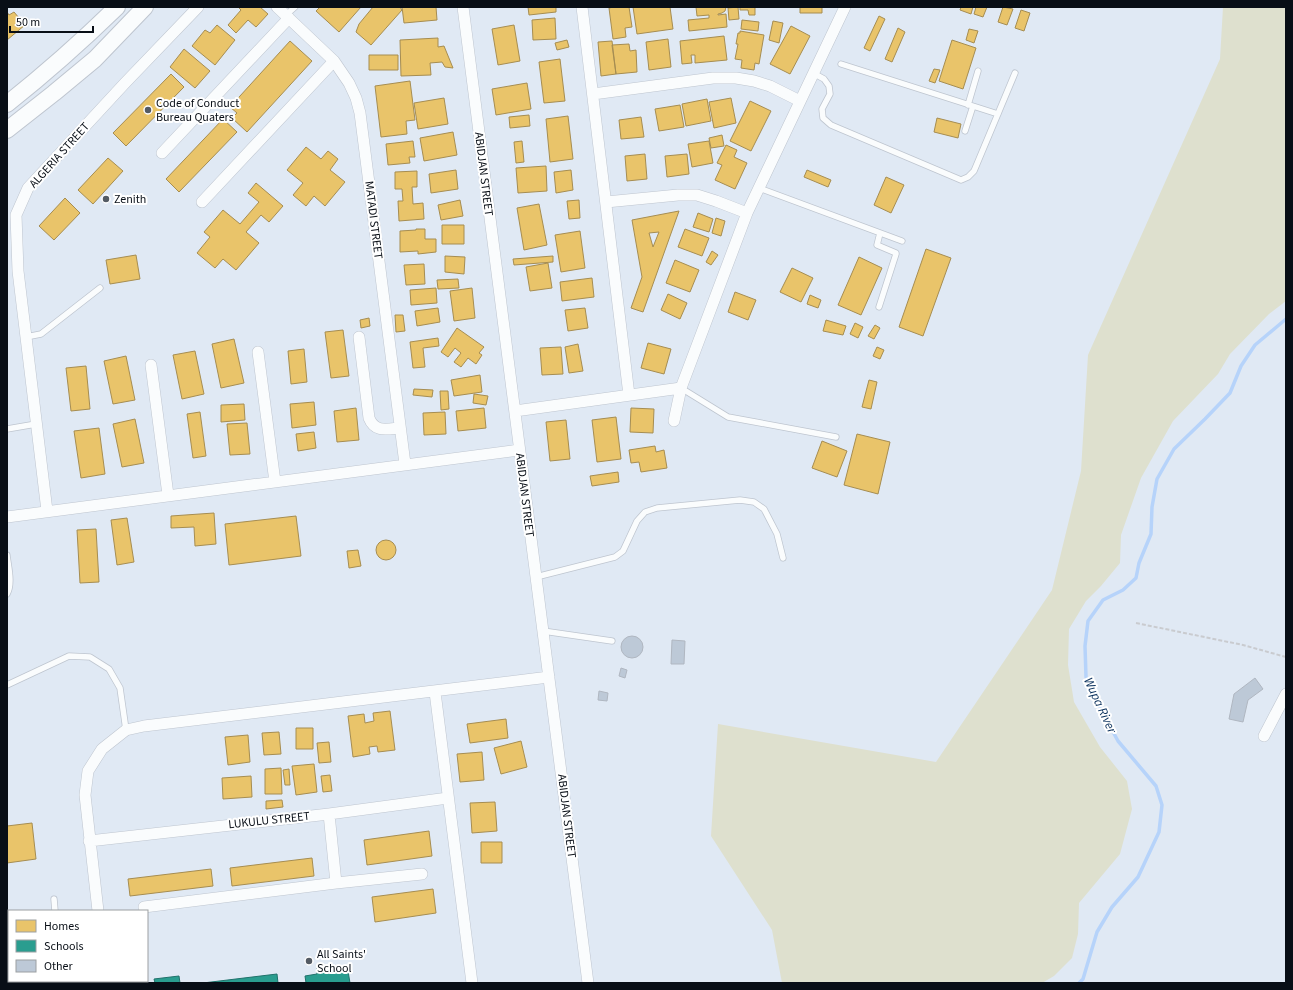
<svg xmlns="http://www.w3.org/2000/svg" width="1293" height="990" font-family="'Source Sans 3',sans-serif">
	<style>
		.green { fill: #dee0ce }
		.homes { fill: #e9c46a; stroke: #a68d51; fill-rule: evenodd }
		.schools { fill: #2a9d8f; stroke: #20726b }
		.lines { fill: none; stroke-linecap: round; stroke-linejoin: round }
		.stream { stroke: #b6d3fa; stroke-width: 3.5 }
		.building { fill: #bdc9d7; stroke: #b0b7c1 }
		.lane-casing { stroke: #bec5cf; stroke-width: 7 }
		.street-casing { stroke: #bec5cf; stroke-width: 12 }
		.secondary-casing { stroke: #bec5cf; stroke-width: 18 }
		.path { stroke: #c9cbcf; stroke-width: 2; stroke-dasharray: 4 2; stroke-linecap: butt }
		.lane { stroke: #fafcfd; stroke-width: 5.5 }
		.street { stroke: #fafcfd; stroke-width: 11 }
		.secondary { stroke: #fafcfd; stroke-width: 16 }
		.poi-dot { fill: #545b64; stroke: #fff; stroke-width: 1.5 }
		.labels { text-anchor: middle; stroke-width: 4; stroke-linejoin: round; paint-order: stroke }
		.poi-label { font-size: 12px; fill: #080e16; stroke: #fff; text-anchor: start }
		.street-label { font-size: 12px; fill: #080e16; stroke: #fff }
		.water-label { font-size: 13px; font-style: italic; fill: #0a305c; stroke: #fff }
	</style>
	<rect width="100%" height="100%" fill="#e0e9f4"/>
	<path class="green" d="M 1223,7 L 1286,7 L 1286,301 L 1269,314 L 1230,354 L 1218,374 L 1173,421 L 1141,478 L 1121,535 L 1120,563 L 1101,586 L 1086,601 L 1069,629 L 1068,665 L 1074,702 L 1100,747 L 1127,781 L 1132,809 L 1120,854 L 1079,903 L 1078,934 L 1072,958 L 1054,976 L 1042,983 L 782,983 L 772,930 L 711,836 L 718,724 L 936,762 L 1052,590 L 1081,471 L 1088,355 L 1220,59 Z"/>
	<path class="homes" d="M 238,7 L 260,7 L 268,14 L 256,27 L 248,20 L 236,33 L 228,25 L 241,10 Z
		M 320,7 L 361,7 L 339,32 L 316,11 Z
		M 373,7 L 400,7 L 402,10 L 371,45 L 356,32 L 359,24 Z
		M 402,7 L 436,7 L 437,20 L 404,23 Z
		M 528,7 L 556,7 L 556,12 L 529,15 Z
		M 614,7 L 629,7 L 632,27 L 625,28 L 626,37 L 613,39 L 609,8 Z
		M 633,7 L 670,7 L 673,29 L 637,34 Z
		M 696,7 L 726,7 L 725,11 L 722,13 L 718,14 L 718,15 L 726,14 L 727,27 L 689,31 L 688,20 L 709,18 L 709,15 L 697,16 Z
		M 738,7 L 739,19 L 729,20 L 728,8 Z
		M 740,7 L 755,7 L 755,15 L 749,15 L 748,10 L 740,10 Z
		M 800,7 L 822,7 L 822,13 L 800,13 Z
		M 961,7 L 973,7 L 971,14 L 960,10 Z
		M 976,7 L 987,7 L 983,17 L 974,14 Z
		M 1003,7 L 1013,9 L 1007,25 L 998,22 Z
		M 1021,10 L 1030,13 L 1024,31 L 1015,28 Z
		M 7,12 L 9,15 L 14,12 L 25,25 L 7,40 Z
		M 879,16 L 885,19 L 870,51 L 864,48 Z
		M 555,18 L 556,39 L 533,40 L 532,20 Z
		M 742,20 L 759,22 L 758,31 L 741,29 Z
		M 773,21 L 783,23 L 779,43 L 769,40 Z
		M 217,25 L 235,40 L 215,65 L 192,46 L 205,30 L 210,33 Z
		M 514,25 L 520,61 L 498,65 L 492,29 Z
		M 791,26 L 810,36 L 790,74 L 770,64 Z
		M 898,28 L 905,32 L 892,62 L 885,59 Z
		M 969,29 L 978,31 L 974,43 L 966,40 Z
		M 740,31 L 764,35 L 759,64 L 755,63 L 754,70 L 741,68 L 742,60 L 735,59 L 738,44 L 736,44 L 738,33 L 740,33 Z
		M 724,36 L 727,60 L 695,63 L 695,55 L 691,55 L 692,63 L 682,64 L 680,41 Z
		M 438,38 L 438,47 L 444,46 L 453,68 L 445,67 L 442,62 L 430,63 L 431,75 L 401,76 L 400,40 Z
		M 668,39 L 671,67 L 649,70 L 646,42 Z
		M 567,40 L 569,47 L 557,50 L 555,43 Z
		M 952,40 L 976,48 L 963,89 L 939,81 Z
		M 290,41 L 312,61 L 247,132 L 232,118 L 237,113 L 230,107 Z
		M 612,41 L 616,74 L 601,76 L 598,42 Z
		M 629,44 L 630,51 L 636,50 L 637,72 L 616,74 L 612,45 Z
		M 184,49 L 210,71 L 195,88 L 170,67 Z
		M 369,55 L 398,55 L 398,70 L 369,70 Z
		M 560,59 L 565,101 L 544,103 L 539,62 Z
		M 934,69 L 940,70 L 935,83 L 929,81 Z
		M 171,74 L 184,87 L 126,146 L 113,133 Z
		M 410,81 L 415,120 L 406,121 L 407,134 L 381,137 L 375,86 Z
		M 527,83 L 531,109 L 496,115 L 492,89 Z
		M 444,98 L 448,124 L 418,129 L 414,103 Z
		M 731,98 L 736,123 L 714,128 L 709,102 Z
		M 707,99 L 711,121 L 686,126 L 682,104 Z
		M 750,101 L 771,111 L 751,151 L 730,141 Z
		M 680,105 L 684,127 L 659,131 L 655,109 Z
		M 529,115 L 530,126 L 510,128 L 509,117 Z
		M 568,116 L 573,159 L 550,162 L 546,119 Z
		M 641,117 L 644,137 L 621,139 L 619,120 Z
		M 937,118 L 961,124 L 958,138 L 934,132 Z
		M 223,119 L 237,132 L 179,192 L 166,179 Z
		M 453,132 L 457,155 L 424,161 L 420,138 Z
		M 722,135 L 724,146 L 711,148 L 709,138 Z
		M 413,141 L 415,157 L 409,157 L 410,163 L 388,165 L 386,144 Z
		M 522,141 L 524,162 L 516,163 L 514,142 Z
		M 709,141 L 713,163 L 692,167 L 688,144 Z
		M 726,145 L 737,150 L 734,157 L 747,163 L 735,189 L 715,180 L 722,165 L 717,163 Z
		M 306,147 L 321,159 L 328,151 L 338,159 L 330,170 L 345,182 L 325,206 L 314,196 L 306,206 L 293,195 L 303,183 L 287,170 Z
		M 645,154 L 647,179 L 627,181 L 625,156 Z
		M 687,154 L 689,174 L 667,177 L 665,156 Z
		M 108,158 L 123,171 L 93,204 L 78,190 Z
		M 546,166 L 547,191 L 518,193 L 516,168 Z
		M 456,170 L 458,189 L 431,193 L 429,174 Z
		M 571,170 L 573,190 L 556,193 L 554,172 Z
		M 807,170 L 831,180 L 828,187 L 804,177 Z
		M 417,171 L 417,187 L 412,187 L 413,204 L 423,203 L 424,219 L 399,221 L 398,201 L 403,201 L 402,189 L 395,189 L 395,172 Z
		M 886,177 L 904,185 L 891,213 L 874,205 Z
		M 256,183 L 283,206 L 269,222 L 261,215 L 246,232 L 259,243 L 236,270 L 223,259 L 215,268 L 197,253 L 210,237 L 204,232 L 223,210 L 240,224 L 259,202 L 248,193 Z
		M 65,198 L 80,213 L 54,240 L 39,226 Z
		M 460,200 L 463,216 L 441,220 L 438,205 Z
		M 579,200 L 580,218 L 569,219 L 567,201 Z
		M 539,204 L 547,245 L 524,250 L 517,208 Z
		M 679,211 L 643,312 L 631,308 L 642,277 L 632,220 ZM 659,232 L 653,247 L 649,233 Z
		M 698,213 L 713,219 L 709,232 L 693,227 Z
		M 716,218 L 725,221 L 721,236 L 712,233 Z
		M 442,225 L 464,225 L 464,244 L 442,244 Z
		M 416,229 L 425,229 L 425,239 L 436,239 L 436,252 L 418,254 L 418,251 L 400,252 L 400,231 L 416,230 Z
		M 685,229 L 709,238 L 702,256 L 678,247 Z
		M 580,231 L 585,268 L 561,272 L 555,235 Z
		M 926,249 L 951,258 L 923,336 L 899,327 Z
		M 712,251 L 718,255 L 711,265 L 706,262 Z
		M 136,255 L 140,279 L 110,284 L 106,260 Z
		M 445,256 L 465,257 L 464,274 L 445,272 Z
		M 553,256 L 553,262 L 514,265 L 513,259 Z
		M 859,257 L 882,268 L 861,315 L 838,305 Z
		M 675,260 L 699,270 L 690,292 L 666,283 Z
		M 548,263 L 552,288 L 530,291 L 526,267 Z
		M 424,264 L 425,284 L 406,285 L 404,265 Z
		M 792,268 L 813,278 L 801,302 L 780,292 Z
		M 592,278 L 594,297 L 562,301 L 560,282 Z
		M 458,279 L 459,288 L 438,289 L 437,280 Z
		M 436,288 L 437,303 L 411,305 L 410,290 Z
		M 472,288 L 475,318 L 454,321 L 450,291 Z
		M 735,292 L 756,300 L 748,320 L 728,312 Z
		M 668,294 L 687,303 L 680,319 L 661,310 Z
		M 810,295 L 821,300 L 818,308 L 807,304 Z
		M 438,308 L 440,322 L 417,326 L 415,311 Z
		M 585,308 L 588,328 L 568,331 L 565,310 Z
		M 395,315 L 403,315 L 405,331 L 396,332 Z
		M 369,318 L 370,326 L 361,328 L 360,320 Z
		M 826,320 L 846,326 L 843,335 L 823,331 Z
		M 855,323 L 863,327 L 858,338 L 850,334 Z
		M 875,325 L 880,328 L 874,339 L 868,336 Z
		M 457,328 L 484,347 L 479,353 L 482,355 L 476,364 L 468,358 L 461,367 L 454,362 L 461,353 L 455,348 L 448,357 L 441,352 Z
		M 343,330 L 349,376 L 331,378 L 325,332 Z
		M 438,338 L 439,346 L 423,348 L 425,367 L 413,368 L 410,342 Z
		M 234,339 L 244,383 L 221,388 L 212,344 Z
		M 648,343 L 671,349 L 664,374 L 641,368 Z
		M 578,344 L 583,371 L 569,373 L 565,347 Z
		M 561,347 L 563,374 L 542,375 L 540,348 Z
		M 877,347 L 884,350 L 880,359 L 873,356 Z
		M 304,349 L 307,382 L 291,384 L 288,351 Z
		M 195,351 L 204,394 L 182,399 L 173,355 Z
		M 126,356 L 135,400 L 113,404 L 104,361 Z
		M 86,366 L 90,409 L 71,411 L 66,368 Z
		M 480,375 L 482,392 L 454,396 L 451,380 Z
		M 869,380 L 877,382 L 871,409 L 862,407 Z
		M 414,389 L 433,390 L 432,397 L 413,395 Z
		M 440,391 L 448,391 L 449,409 L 441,410 Z
		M 474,394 L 488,396 L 486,405 L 473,403 Z
		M 314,402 L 316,425 L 292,428 L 290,404 Z
		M 244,404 L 245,420 L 221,422 L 221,405 Z
		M 356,408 L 359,440 L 337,442 L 334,411 Z
		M 484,408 L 486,428 L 458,431 L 456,411 Z
		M 631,408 L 654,409 L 653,433 L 630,432 Z
		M 200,412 L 206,456 L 193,458 L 187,414 Z
		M 445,412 L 446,434 L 424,435 L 423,413 Z
		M 616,417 L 621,459 L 597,462 L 592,420 Z
		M 135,419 L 144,463 L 122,467 L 113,424 Z
		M 566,420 L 570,459 L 550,461 L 546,422 Z
		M 247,423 L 250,454 L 230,455 L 227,424 Z
		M 99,428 L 105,474 L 81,478 L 74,431 Z
		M 314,432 L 316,448 L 298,451 L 296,434 Z
		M 857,434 L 890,442 L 878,494 L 844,485 Z
		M 822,441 L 847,451 L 837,477 L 812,468 Z
		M 655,446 L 656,452 L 664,450 L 667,468 L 641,472 L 639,462 L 631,463 L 629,450 Z
		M 618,472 L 619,482 L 592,486 L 590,476 Z
		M 214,513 L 216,544 L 195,546 L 194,527 L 171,528 L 171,516 Z
		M 296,516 L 301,556 L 229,565 L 225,524 Z
		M 127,518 L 134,562 L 117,565 L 111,520 Z
		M 96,529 L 99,582 L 80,583 L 77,530 Z
		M376 550a10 10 0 1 1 20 0a10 10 0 1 1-20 0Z
		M 358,550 L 361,566 L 349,568 L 347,551 Z
		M 390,711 L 395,750 L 378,752 L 377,746 L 369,747 L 370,754 L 353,757 L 348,716 L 364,714 L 365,723 L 374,721 L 373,713 Z
		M 506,719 L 508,738 L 470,743 L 467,724 Z
		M 296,728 L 313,728 L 313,749 L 296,749 Z
		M 279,732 L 281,754 L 264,755 L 262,733 Z
		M 248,735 L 250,762 L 228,765 L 225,737 Z
		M 521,741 L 527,767 L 501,774 L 494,748 Z
		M 329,742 L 331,762 L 319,763 L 317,743 Z
		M 482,752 L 484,780 L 460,782 L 457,754 Z
		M 314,764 L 317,792 L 296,795 L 292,766 Z
		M 281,768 L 282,794 L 265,794 L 265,769 Z
		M 289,769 L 290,785 L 285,785 L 283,770 Z
		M 330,775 L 332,791 L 323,792 L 321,776 Z
		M 251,776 L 252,797 L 223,799 L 222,778 Z
		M 282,800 L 283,807 L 266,809 L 266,801 Z
		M 495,802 L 497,831 L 472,833 L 470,803 Z
		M 32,823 L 36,859 L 7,863 L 7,826 Z
		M 429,831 L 432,856 L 367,865 L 364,840 Z
		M 481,842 L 502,842 L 502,863 L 481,863 Z
		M 312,858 L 314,876 L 232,886 L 230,868 Z
		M 211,869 L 213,886 L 130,896 L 128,879 Z
		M 433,889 L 436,913 L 375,922 L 372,897 Z
		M 9,943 L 9,981 L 47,981 L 47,983 L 7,983 L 7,944 Z"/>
	<path class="schools" d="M 336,966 L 337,972 L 348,971 L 350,983 L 306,983 L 305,976 L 317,974 L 317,968 Z
		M 277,974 L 278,983 L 203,983 Z
		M 179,976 L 180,983 L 155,983 L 154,979 Z"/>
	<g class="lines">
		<path class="stream" d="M 1079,983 L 1083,979 L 1097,932 L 1112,907 L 1138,877 L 1159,832 L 1162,805 L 1156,786 L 1118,741 L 1101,710 L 1086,677 L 1085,646 L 1088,621 L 1103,600 L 1123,590 L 1136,578 L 1139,563 L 1151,534 L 1152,507 L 1157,479 L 1174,449 L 1205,419 L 1230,393 L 1241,366 L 1255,345 L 1286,319"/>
	</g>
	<path class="building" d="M621 647a11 11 0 1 1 22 0a11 11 0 1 1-22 0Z
		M 672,640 L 685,641 L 684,664 L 671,664 Z
		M 621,668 L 627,670 L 625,678 L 619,676 Z
		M 1255,678 L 1263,689 L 1248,700 L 1243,722 L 1229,719 L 1234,694 Z
		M 599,691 L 608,693 L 607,701 L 598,700 Z"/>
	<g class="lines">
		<defs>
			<path id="lane" d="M 286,15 L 295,7
				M 841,64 L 998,114
				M 813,73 L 824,79 L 829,86 L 830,94 L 822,109 L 823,118 L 831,125 L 961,180 L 968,177 L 974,171 L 1015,73
				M 968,105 L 978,71
				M 965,131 L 973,106
				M 759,188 L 902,241
				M 879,307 L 896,254 L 896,253 L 877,245 L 880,233
				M 26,337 L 41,334 L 100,288
				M 681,388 L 728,417 L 836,437
				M 7,429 L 36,424
				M 536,577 L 615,557 L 623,551 L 637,521 L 645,512 L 657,508 L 740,500 L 754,502 L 764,509 L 777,534 L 783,558
				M 7,594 C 13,583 8,566 7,555
				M 543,631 L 612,641
				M 7,685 L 69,656 L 90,657 L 109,669 L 120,688 L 126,730
				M 54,899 L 55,911
				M 7,934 L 9,934
				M 66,981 L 66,983"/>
			<path id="street" d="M 277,7 L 334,61 L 349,83 L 356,98 L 360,113 L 405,464
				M 463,7 L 588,983
				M 582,7 L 629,395
				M 593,94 L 713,78 L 736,78 L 754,81 L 770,86 L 800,101
				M 162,153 L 289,18
				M 202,202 L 334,61
				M 606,202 L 678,195 L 697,195 L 716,201 L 747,213
				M 359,337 L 369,418 C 375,433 387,429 400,428
				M 258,352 L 275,482
				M 151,365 L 168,495
				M 515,411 L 681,388
				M 674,421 L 681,388 L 747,213 L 845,7
				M 47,511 L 18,271 L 16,215 L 28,188 L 125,83 L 198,7
				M 7,517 L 519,450
				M 435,692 L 472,983
				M 1264,736 L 1286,694
				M 329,814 L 336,883
				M 89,841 L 329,814 L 448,798
				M 144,907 L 336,883 L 422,874
				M 98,911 L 85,795 L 88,771 L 102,749 L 126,730 L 144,726 C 279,709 414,694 549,677
				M 107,981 L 107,983"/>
			<path id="secondary" d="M 7,104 C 46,73 82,41 117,7
				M 7,130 L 54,93 L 95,59 L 145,7"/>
		</defs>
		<use href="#lane" class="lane-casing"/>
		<use href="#street" class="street-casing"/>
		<use href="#secondary" class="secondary-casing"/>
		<path class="path" d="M 1136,623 L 1243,645 L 1286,657"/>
		<use href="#lane" class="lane"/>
		<use href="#street" class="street"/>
		<use href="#secondary" class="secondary"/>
	</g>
	<g class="poi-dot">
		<circle cx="148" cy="110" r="4"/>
		<circle cx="106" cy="199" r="4"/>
		<circle cx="309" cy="961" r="4"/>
	</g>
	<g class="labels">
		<g class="poi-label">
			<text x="156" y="107">Code of Conduct<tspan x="156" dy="14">Bureau Quaters</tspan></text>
			<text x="114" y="203">Zenith</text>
			<text x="317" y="958">All Saints'<tspan x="317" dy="14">School</tspan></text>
		</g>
		<g class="street-label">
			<text transform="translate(59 155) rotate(-48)" y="4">ALGERIA STREET</text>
			<text transform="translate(484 174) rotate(83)" y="4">ABIDJAN STREET</text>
			<text transform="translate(374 220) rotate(83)" y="4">MATADI STREET</text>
			<text transform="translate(525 495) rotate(83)" y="4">ABIDJAN STREET</text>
			<text transform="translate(567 816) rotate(83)" y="4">ABIDJAN STREET</text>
			<text transform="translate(269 820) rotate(-6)" y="4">LUKULU STREET</text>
		</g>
		<g class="water-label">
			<text transform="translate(1101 705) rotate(65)" y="5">Wupa River</text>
		</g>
	</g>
	<rect width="1293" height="990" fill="none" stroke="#080e16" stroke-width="16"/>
	<rect x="8" y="910" width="140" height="72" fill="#ffffff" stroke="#9c9fa2"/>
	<rect x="16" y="920" width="20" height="12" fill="#e9c46a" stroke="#9c9fa2"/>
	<text x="44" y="930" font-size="12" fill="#080e16">Homes</text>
	<rect x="16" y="940" width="20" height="12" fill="#2a9d8f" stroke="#9c9fa2"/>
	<text x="44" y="950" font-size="12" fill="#080e16">Schools</text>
	<rect x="16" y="960" width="20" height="12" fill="#bdc9d7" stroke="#9c9fa2"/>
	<text x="44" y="970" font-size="12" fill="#080e16">Other</text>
	<path d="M10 26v6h83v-6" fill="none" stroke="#080e16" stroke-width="2"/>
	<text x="16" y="26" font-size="12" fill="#080e16" stroke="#ffffff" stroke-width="3" paint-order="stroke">50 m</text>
</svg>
